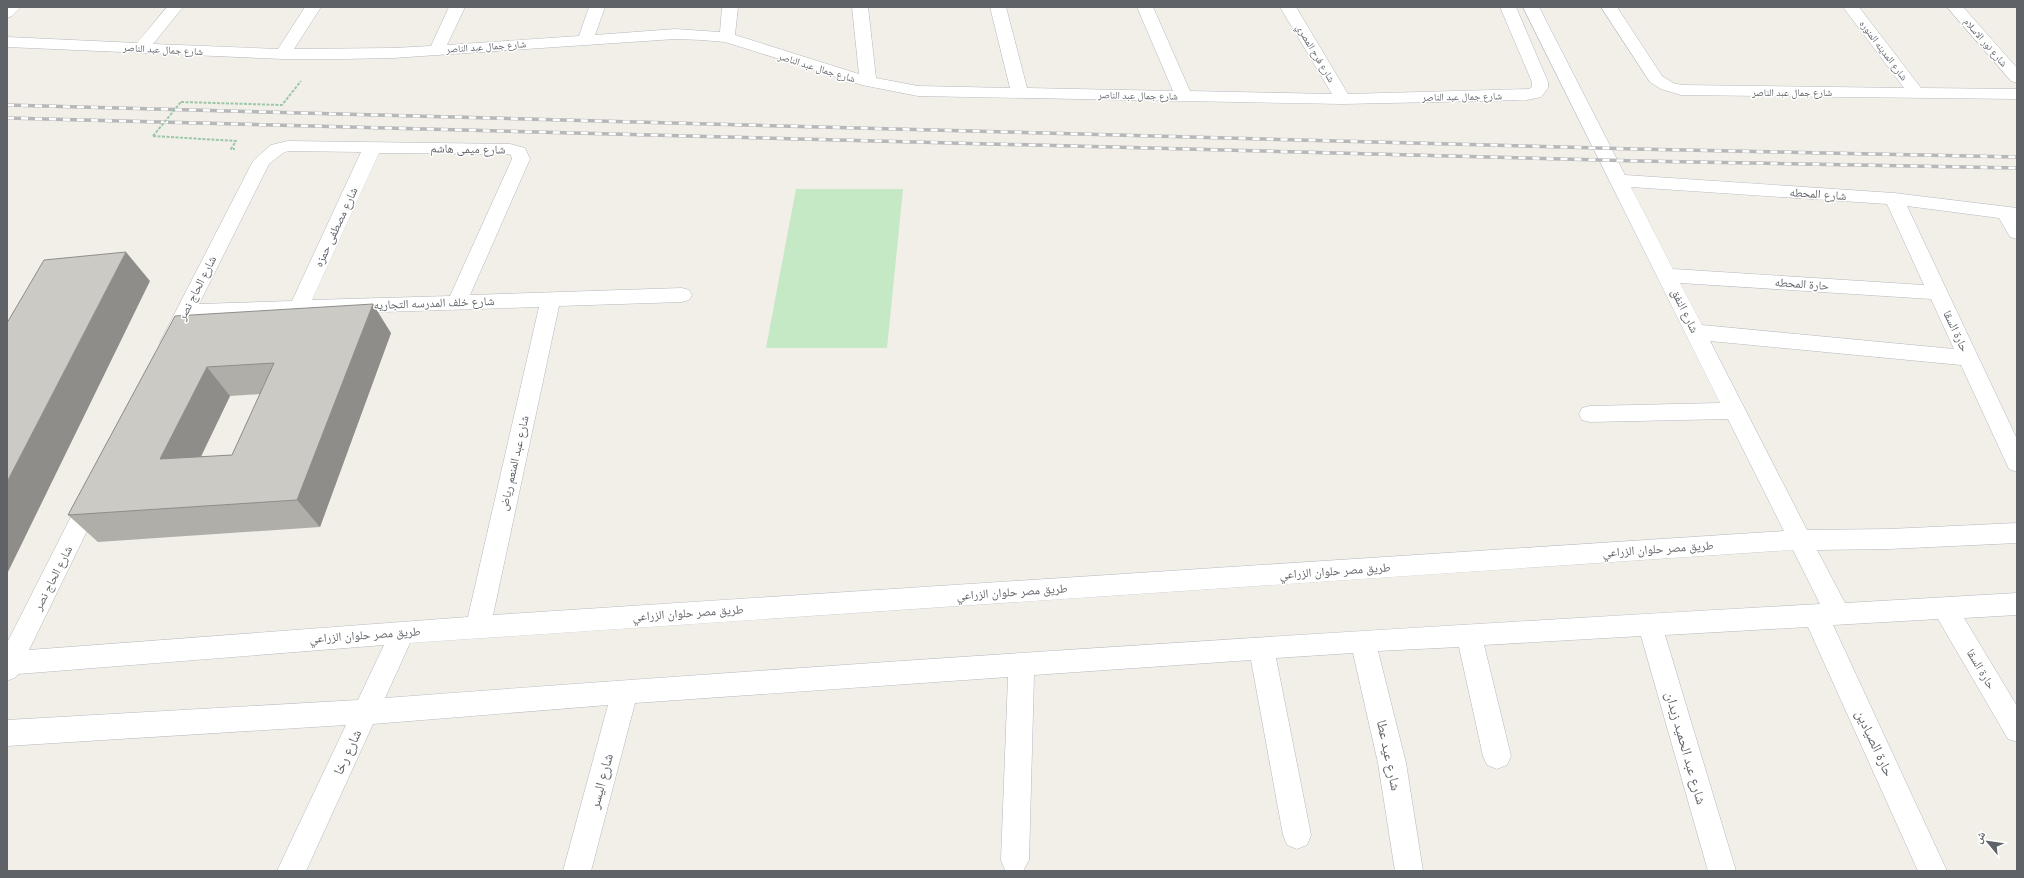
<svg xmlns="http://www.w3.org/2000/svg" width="2024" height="878" font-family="'Golos Text','Noto Naskh Arabic',sans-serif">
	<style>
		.green { fill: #c5e8c5 }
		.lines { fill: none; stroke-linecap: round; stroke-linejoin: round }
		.minor-casing { stroke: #b5b8bc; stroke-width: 1 }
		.path { stroke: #9cc7a9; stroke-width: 2; stroke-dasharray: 3 1.5; stroke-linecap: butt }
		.minor { fill: #fff; fill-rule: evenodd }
		.rail-casing { stroke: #b6b7b8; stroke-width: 3.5 }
		.rail { stroke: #fff; stroke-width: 2.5; stroke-dasharray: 7; stroke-linecap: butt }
		.path-bridge { stroke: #9cc7a9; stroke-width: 2; stroke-dasharray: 3 1.5; stroke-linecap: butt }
		.wall { fill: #afaea9; fill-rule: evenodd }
		.shaded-wall { fill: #8f8d8a }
		.building { fill: #cccac5; stroke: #8f8d8a; fill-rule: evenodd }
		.labels { text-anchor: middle; stroke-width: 3; stroke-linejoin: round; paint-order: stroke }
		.far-street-label { font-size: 10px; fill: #5f6368; stroke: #fff }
		.street-label { font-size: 12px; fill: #5f6368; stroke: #fff }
		.near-street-label { font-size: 14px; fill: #5f6368; stroke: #fff }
	</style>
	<rect width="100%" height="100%" fill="#f1efe8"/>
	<path class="green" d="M 796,189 L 903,189 L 887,348 L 766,348 Z"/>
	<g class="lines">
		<defs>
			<path id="minor" d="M 7,7 L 21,7 L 12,16 L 7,18 Z
				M 167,7 L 183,7 L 153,44 L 278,49 L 305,7 L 321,7 L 294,49 L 393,48 L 431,46 L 449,7 L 465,7 L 447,45 L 579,36 L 589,7 L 605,7 L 595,35 L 675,29 L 720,32 L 722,7 L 738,7 L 735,35 L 859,74 L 852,7 L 868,7 L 876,78 L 918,86 L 1010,88 L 990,7 L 1006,7 L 1027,88 L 1173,91 L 1137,7 L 1153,7 L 1190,91 L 1332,94 L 1280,7 L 1296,7 L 1348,94 L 1529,89 L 1532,87 L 1532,82 L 1500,7 L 1516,7 L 1548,82 L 1548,88 L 1541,97 L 1527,100 L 1343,104 L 918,96 L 862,85 L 725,42 L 702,40 L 675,39 L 393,58 L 342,59 L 283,59 L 7,47 L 7,37 L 137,43 Z
				M 1523,7 L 1539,7 L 1625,175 L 1894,193 L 2017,208 L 2017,239 L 2010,237 L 1999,218 L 1907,206 L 2017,439 L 2017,472 L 2009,469 L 1961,365 L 1710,341 L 1807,530 L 1889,529 L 2017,523 L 2017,543 L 1889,549 L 1817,550 L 1845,603 L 2017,593 L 2017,615 L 1964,618 L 2017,706 L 2017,742 L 2008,739 L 1938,619 L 1833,625 L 1947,871 L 1918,871 L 1808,627 L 1665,635 L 1736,871 L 1708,871 L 1641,636 L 1484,645 L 1511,756 L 1507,765 L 1497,769 L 1487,765 L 1483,756 L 1459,647 L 1378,651 L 1406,763 L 1423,871 L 1395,871 L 1378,763 L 1353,653 L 1276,658 L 1311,835 L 1307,845 L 1297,849 L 1287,845 L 1283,835 L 1251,660 L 1034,675 L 1029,860 L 1023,871 L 1005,870 L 1001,860 L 1008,677 L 635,703 L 591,871 L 563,871 L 608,705 L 373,724 L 306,871 L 277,871 L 346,725 L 7,746 L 7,720 L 358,700 L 384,645 L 18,674 L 16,677 L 7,681 L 7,643 L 84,491 L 92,489 L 100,491 L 103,498 L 29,650 L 468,617 L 539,307 L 192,318 L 177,347 L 170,349 L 163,347 L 160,342 L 253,161 L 271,145 L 288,141 L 510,144 L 525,148 L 530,159 L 470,295 L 682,288 L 689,290 L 692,295 L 689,300 L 682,302 L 559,306 L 493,615 L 1784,531 L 1728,419 L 1590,422 L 1582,420 L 1579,414 L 1582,408 L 1590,406 L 1720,403 ZM 288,151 L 361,152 L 292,301 L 199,304 L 269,164 L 283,153 ZM 379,153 L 508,154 L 511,155 L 512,159 L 450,296 L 312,300 ZM 1631,187 L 1887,204 L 1924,285 L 1673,269 ZM 1680,283 L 1931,299 L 1954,349 L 1702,325 ZM 1793,550 L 1820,604 C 1341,631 863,662 385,698 L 410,643 Z
				M 1601,7 L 1617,7 L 1662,76 L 1673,83 L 1682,85 L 1904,88 L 1843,7 L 1859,7 L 1921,88 L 2017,89 L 2017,99 L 1681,95 L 1661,89 L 1650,82 Z
				M 1947,7 L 1963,7 L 2017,68 L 2017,83 L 2011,81 Z"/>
		</defs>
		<use href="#minor" class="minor-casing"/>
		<path class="path" d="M 181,102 L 282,105 L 301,81
			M 153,136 L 236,141 L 231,149 L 235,149"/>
		<use href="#minor" class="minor"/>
		<defs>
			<path id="rail" d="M 7,105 L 1635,149 L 2017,157
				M 7,118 L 1639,161 L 2017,168"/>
		</defs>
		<use href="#rail" class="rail-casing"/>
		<use href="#rail" class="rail"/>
		<path class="path-bridge" d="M 153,136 L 181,102"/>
	</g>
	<path class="wall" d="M 175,316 L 391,333 L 320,527 L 98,542 L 68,515 ZM 260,394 L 232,455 L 201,457 L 230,396 Z"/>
	<path class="shaded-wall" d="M 126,252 L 150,281 L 7,574 L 7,482 Z
		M 373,304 L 391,333 L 320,527 L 297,500 Z
		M 207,367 L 230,396 L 186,487 L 160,459 Z"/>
	<path class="building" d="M 126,252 L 7,482 L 7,323 L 44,260 Z
		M 373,304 L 297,500 L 68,515 L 175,316 ZM 274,363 L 232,455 L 160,459 L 207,367 Z"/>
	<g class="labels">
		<g class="far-street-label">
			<text transform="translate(1986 42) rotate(49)" y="4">شارع نور الاسلام</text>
			<text transform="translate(486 46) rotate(-4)" y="4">شارع جمال عبد الناصر</text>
			<text transform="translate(163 49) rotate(3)" y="4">شارع جمال عبد الناصر</text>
			<text transform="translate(1884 50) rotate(53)" y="4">شارع المدينه المنوره</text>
			<text transform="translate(1316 53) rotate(59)" y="4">شارع فرح المصري</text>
			<text transform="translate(817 67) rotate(17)" y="4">شارع جمال عبد الناصر</text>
			<text x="1792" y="96">شارع جمال عبد الناصر</text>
			<text transform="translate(1138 95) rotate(1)" y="4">شارع جمال عبد الناصر</text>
			<text transform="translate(1462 96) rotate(-1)" y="4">شارع جمال عبد الناصر</text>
		</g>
		<g class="street-label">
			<text transform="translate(468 149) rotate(1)" y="4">شارع ميمى هاشم</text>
			<text transform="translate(1818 194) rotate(4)" y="4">شارع المحطه</text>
			<text transform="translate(336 227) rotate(-65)" y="4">شارع مصطفى حمزه</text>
			<text transform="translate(1802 284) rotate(4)" y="4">حارة المحطه</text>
			<text transform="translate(197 288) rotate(-63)" y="4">شارع الحاج نصر</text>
			<text transform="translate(434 303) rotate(-2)" y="4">شارع خلف المدرسه التجاريه</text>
			<text transform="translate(1685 311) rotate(64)" y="4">شارع النفق</text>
			<text transform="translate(1956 331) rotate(65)" y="4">حارة السقا</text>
			<text transform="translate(514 463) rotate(-77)" y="4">شارع عبد المنعم رياض</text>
			<text transform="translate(1658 549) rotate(-4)" y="4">طريق مصر حلوان الزراعي</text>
			<text transform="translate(1335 571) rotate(-4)" y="4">طريق مصر حلوان الزراعي</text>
			<text transform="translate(53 578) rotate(-63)" y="4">شارع الحاج نصر</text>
			<text transform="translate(1012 592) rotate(-4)" y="4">طريق مصر حلوان الزراعي</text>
			<text transform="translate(688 613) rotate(-4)" y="4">طريق مصر حلوان الزراعي</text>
			<text transform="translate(365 635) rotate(-4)" y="4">طريق مصر حلوان الزراعي</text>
			<text transform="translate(1981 669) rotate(59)" y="4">حارة السقا</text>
		</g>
		<g class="near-street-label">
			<text transform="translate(1875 743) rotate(65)" y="5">حارة الصيادين</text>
			<text transform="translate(1686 748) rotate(74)" y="5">شارع عبد الحميد زيدان</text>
			<text transform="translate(347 752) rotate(-65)" y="5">شارع رخا</text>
			<text transform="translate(1389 755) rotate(78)" y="5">شارع عيد عطا</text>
			<text transform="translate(601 781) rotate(-75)" y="5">شارع اليسر</text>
		</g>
	</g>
	<rect width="2024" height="878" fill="none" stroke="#5f6368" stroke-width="16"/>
	<g transform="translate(1988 842) rotate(299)" stroke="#ffffff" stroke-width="3" paint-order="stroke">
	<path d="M0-3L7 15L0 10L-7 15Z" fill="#5f6368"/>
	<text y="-6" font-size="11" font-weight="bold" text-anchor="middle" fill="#5f6368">ش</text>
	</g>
</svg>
